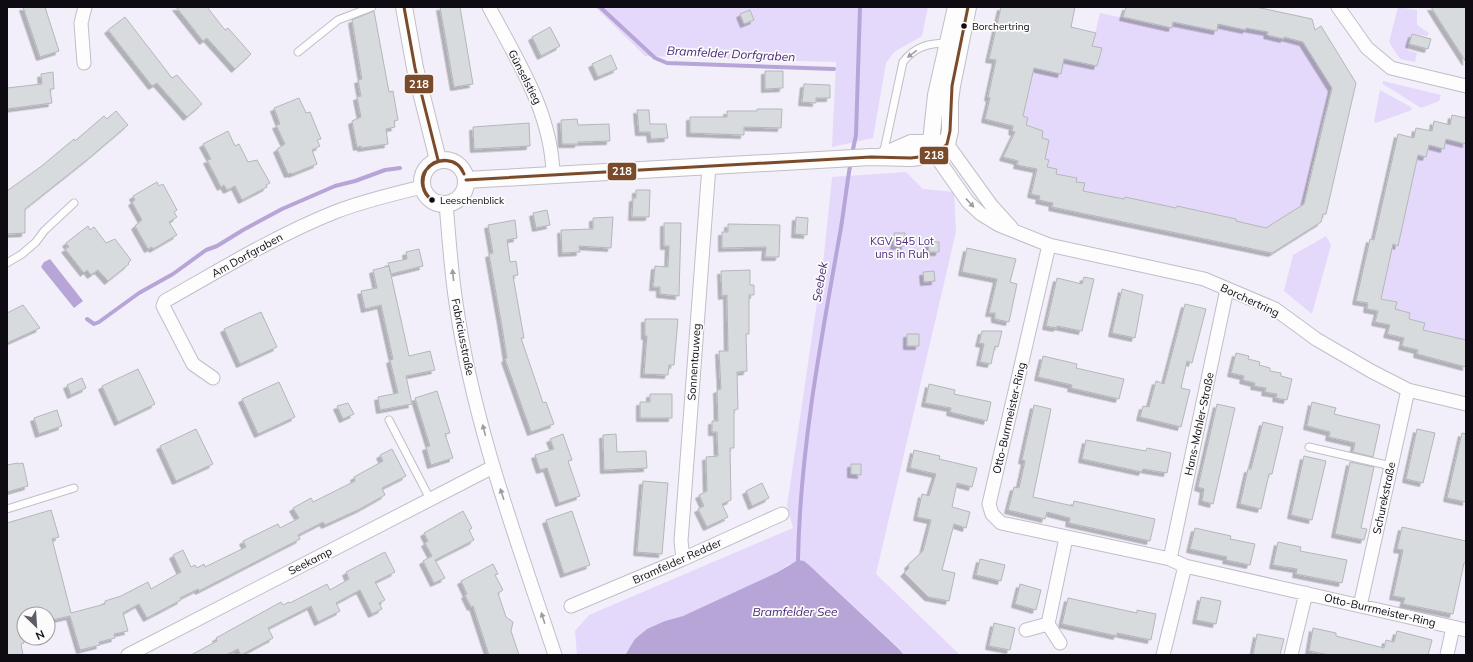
<svg xmlns="http://www.w3.org/2000/svg" width="1473" height="662" font-family="Mulish,sans-serif">
	<style>
		.green { fill: #e4d9fa }
		.water { fill: #b7a5d8 }
		.lines { fill: none; stroke-linecap: round; stroke-linejoin: round }
		.stream { stroke: #b7a5d8; stroke-width: 4 }
		.building { fill: #d7dbdd; stroke: #b3b7ba; filter: url(#shadow) }
		.service-casing { stroke: #c1bec7; stroke-width: 9 }
		.minor-casing { stroke: #c1bec7; stroke-width: 15 }
		.tertiary-casing { stroke: #c1bec7; stroke-width: 18 }
		.service { stroke: #fdfdfe; stroke-width: 7 }
		.minor { stroke: #fdfdfe; stroke-width: 13 }
		.tertiary { stroke: #fdfdfe; stroke-width: 16 }
		.bus-1-casing { stroke: #fbfbfb; stroke-width: 6 }
		.bus-1 { stroke: #7a4b2a; stroke-width: 3 }
		.oneway { fill: #9d9ca0 }
		.bus-dot { fill: #0e0b13; stroke: #fbfbfb; stroke-width: 1.5 }
		.labels { text-anchor: middle; stroke-width: 3.5; stroke-linejoin: round; paint-order: stroke }
		.bus-label { font-size: 10px; fill: #0e0b13; stroke: #fbfbfb; text-anchor: start }
		.street-label { font-size: 11px; fill: #0e0b13; stroke: #fbfbfb }
		.park-label { font-size: 11px; fill: #502c7d; stroke: #fbfbfb }
		.water-label { font-size: 12px; font-style: italic; fill: #4b2778; stroke: #fbfbfb }
		.line-badge { stroke: #fbfbfb; stroke-width: 1.5 }
		.badge-label { font-size: 11px; text-anchor: middle; font-weight: bold; fill: #fff }
	</style>
	<defs>
		<filter id="shadow"><feDropShadow dx="-3.5" dy="3.5" stdDeviation="0" flood-color="#0004"/></filter>
	</defs>
	<rect width="100%" height="100%" fill="#f2effa"/>
	<path class="green" d="M 595,7 L 928,7 L 922,36 L 894,52 L 886,63 L 873,138 L 832,147 L 836,62 L 645,56 Z
		M 1398,7 L 1417,10 L 1417,25 L 1429,33 L 1427,36 L 1412,34 L 1407,50 L 1417,53 L 1415,62 L 1400,59 L 1389,42 Z
		M 1100,13 L 1171,28 L 1173,22 L 1205,26 L 1205,29 L 1217,31 L 1218,24 L 1246,30 L 1246,28 L 1268,32 L 1267,35 L 1302,42 L 1332,88 L 1319,134 L 1315,161 L 1313,161 L 1304,204 L 1266,228 L 1236,221 L 1236,219 L 1177,206 L 1176,208 L 1083,191 L 1084,183 L 1076,182 L 1077,178 L 1056,174 L 1057,169 L 1047,167 L 1049,160 L 1045,159 L 1049,140 L 1042,138 L 1043,131 L 1026,125 L 1028,118 L 1023,116 L 1030,86 L 1030,67 L 1060,74 L 1064,59 L 1097,66 L 1102,49 L 1092,46 Z
		M 1383,81 L 1441,95 L 1439,101 L 1421,108 L 1383,84 Z
		M 1380,90 L 1411,107 L 1412,110 L 1376,123 L 1374,122 Z
		M 1446,139 L 1466,144 L 1466,340 L 1423,330 L 1425,323 L 1409,319 L 1410,313 L 1395,309 L 1396,302 L 1381,298 L 1393,244 L 1398,245 L 1418,155 L 1426,157 L 1429,145 L 1444,148 Z
		M 906,172 L 923,189 L 954,192 L 956,232 L 876,574 L 960,655 L 904,655 L 898,647 L 810,566 L 789,564 L 778,572 L 683,616 L 665,621 L 626,651 L 625,655 L 577,655 L 575,631 L 589,615 L 793,528 L 787,506 L 824,255 L 832,177 Z
		M 1326,236 L 1331,245 L 1312,314 L 1284,291 L 1293,255 Z"/>
	<path class="water" d="M 50,259 L 83,301 L 74,308 L 41,267 L 44,262 Z
		M 798,560 L 804,561 L 810,566 L 898,648 L 904,655 L 625,655 L 635,639 L 647,629 L 665,621 L 683,616 L 778,572 Z"/>
	<g class="lines">
		<path class="stream" d="M 600,7 L 655,58 L 667,63 L 834,69
			M 852,154 L 856,135 L 860,7
			M 87,319 L 94,324 L 99,322 L 139,293 L 173,274 L 206,250 L 217,246 L 243,230 L 282,209 L 335,186 L 355,181 L 385,170 L 400,168
			M 798,560 C 800,452 820,345 839,239 C 844,213 846,187 851,161"/>
	</g>
	<path class="building" d="M 23,7 L 45,7 L 59,51 L 40,57 Z
		M 176,7 L 207,7 L 225,30 L 228,28 L 251,54 L 235,69 L 207,38 L 203,41 Z
		M 440,7 L 460,7 L 473,84 L 454,87 Z
		M 1001,7 L 1075,7 L 1071,27 L 1096,33 L 1092,46 L 1102,48 L 1097,66 L 1064,59 L 1061,74 L 1034,68 L 1023,116 L 1028,118 L 1026,125 L 1043,131 L 1042,138 L 1049,140 L 1045,159 L 1049,160 L 1047,167 L 1057,169 L 1056,174 L 1077,178 L 1076,182 L 1085,183 L 1083,191 L 1124,199 L 1125,197 L 1176,208 L 1177,206 L 1236,219 L 1236,221 L 1266,228 L 1304,204 L 1332,88 L 1303,42 L 1284,37 L 1284,39 L 1267,35 L 1268,32 L 1246,28 L 1246,30 L 1218,24 L 1217,31 L 1173,22 L 1172,28 L 1123,17 L 1126,7 L 1256,7 L 1312,19 L 1315,30 L 1321,26 L 1356,83 L 1326,214 L 1323,214 L 1321,222 L 1272,253 L 1052,207 L 1053,203 L 1039,200 L 1040,196 L 1031,194 L 1037,169 L 1017,165 L 1018,161 L 1003,157 L 1015,132 L 1012,131 L 1013,126 L 985,119 L 990,98 L 988,97 L 996,60 L 989,59 Z
		M 1431,7 L 1466,7 L 1466,62 L 1439,20 Z
		M 750,10 L 754,20 L 744,24 L 740,14 Z
		M 374,11 L 389,92 L 393,91 L 398,120 L 394,121 L 395,127 L 386,129 L 388,144 L 361,148 L 361,146 L 357,147 L 352,121 L 361,117 L 357,97 L 361,96 L 358,80 L 362,79 L 352,20 Z
		M 125,17 L 172,78 L 177,75 L 202,104 L 187,117 L 157,83 L 152,86 L 108,30 Z
		M 550,27 L 560,46 L 541,56 L 532,37 Z
		M 1412,34 L 1431,39 L 1428,49 L 1409,44 Z
		M 611,55 L 617,69 L 598,77 L 592,64 Z
		M 765,71 L 783,71 L 783,88 L 765,89 Z
		M 53,72 L 54,89 L 50,89 L 52,103 L 7,109 L 7,88 L 42,84 L 41,74 Z
		M 804,84 L 830,85 L 830,98 L 816,98 L 816,103 L 802,102 Z
		M 299,98 L 306,113 L 310,112 L 321,139 L 317,140 L 320,146 L 312,150 L 317,164 L 292,174 L 291,173 L 288,174 L 277,149 L 285,144 L 276,125 L 280,124 L 274,108 Z
		M 757,109 L 782,109 L 781,128 L 744,127 L 744,135 L 690,133 L 690,117 L 727,117 L 727,111 L 757,111 Z
		M 637,110 L 649,110 L 650,124 L 666,124 L 668,138 L 651,139 L 650,132 L 639,132 Z
		M 116,111 L 128,125 L 88,159 L 25,209 L 25,233 L 7,234 L 7,191 L 43,165 L 74,139 L 75,141 L 104,116 L 107,119 Z
		M 1452,115 L 1466,118 L 1466,144 L 1446,139 L 1444,149 L 1429,145 L 1426,157 L 1418,155 L 1398,246 L 1393,244 L 1381,299 L 1397,302 L 1395,309 L 1410,313 L 1409,319 L 1425,323 L 1423,330 L 1466,340 L 1466,367 L 1417,354 L 1418,350 L 1402,346 L 1404,338 L 1387,334 L 1390,325 L 1375,322 L 1378,311 L 1367,309 L 1368,303 L 1356,301 L 1370,239 L 1374,240 L 1398,134 L 1414,138 L 1416,128 L 1432,131 L 1434,121 L 1450,125 Z
		M 577,119 L 578,125 L 609,124 L 610,141 L 578,142 L 578,144 L 562,144 L 561,120 Z
		M 529,123 L 530,146 L 474,149 L 473,127 Z
		M 228,131 L 235,146 L 239,144 L 248,162 L 257,160 L 270,183 L 266,185 L 267,187 L 242,200 L 235,186 L 227,190 L 224,185 L 221,187 L 207,160 L 211,159 L 203,144 Z
		M 157,182 L 159,186 L 163,184 L 177,210 L 174,212 L 177,217 L 169,222 L 177,235 L 153,249 L 152,247 L 148,249 L 135,226 L 142,220 L 132,202 L 135,200 L 133,196 Z
		M 636,190 L 650,190 L 649,217 L 632,217 L 633,198 L 636,198 Z
		M 547,210 L 550,225 L 536,228 L 533,213 Z
		M 613,217 L 611,248 L 579,246 L 580,252 L 562,253 L 561,230 L 593,229 L 593,218 Z
		M 796,217 L 808,218 L 807,235 L 795,234 Z
		M 515,220 L 517,238 L 507,240 L 510,262 L 516,261 L 518,275 L 513,276 L 524,338 L 521,338 L 543,403 L 546,402 L 554,424 L 531,432 L 505,359 L 507,358 L 501,321 L 489,254 L 493,253 L 488,225 Z
		M 664,223 L 681,223 L 679,296 L 660,294 L 660,287 L 653,287 L 655,266 L 668,267 L 669,246 L 664,246 Z
		M 728,224 L 780,225 L 779,257 L 765,257 L 766,247 L 722,248 L 722,232 L 728,232 Z
		M 88,226 L 90,230 L 94,227 L 106,243 L 115,239 L 131,260 L 128,263 L 129,264 L 108,281 L 98,270 L 91,275 L 87,270 L 84,273 L 65,249 L 69,247 L 66,243 Z
		M 894,233 L 905,233 L 905,246 L 894,246 Z
		M 928,242 L 939,242 L 939,252 L 929,252 Z
		M 967,248 L 1016,259 L 1010,282 L 1017,284 L 1009,322 L 995,319 L 995,313 L 989,313 L 997,279 L 962,272 Z
		M 419,249 L 423,266 L 391,274 L 388,263 L 407,259 L 406,252 Z
		M 389,266 L 409,356 L 430,351 L 435,370 L 406,376 L 412,404 L 380,410 L 378,397 L 398,393 L 390,360 L 393,359 L 381,305 L 365,309 L 361,291 L 377,288 L 373,270 Z
		M 750,270 L 750,285 L 754,285 L 754,295 L 749,295 L 749,334 L 746,334 L 747,371 L 737,372 L 738,409 L 734,410 L 734,448 L 730,448 L 731,500 L 722,504 L 728,517 L 707,527 L 698,509 L 704,506 L 699,495 L 707,491 L 706,457 L 718,456 L 717,432 L 712,432 L 712,421 L 718,421 L 717,390 L 721,389 L 719,351 L 728,351 L 727,295 L 722,296 L 721,271 Z
		M 934,271 L 935,281 L 924,282 L 923,272 Z
		M 1084,277 L 1094,279 L 1082,331 L 1057,326 L 1057,328 L 1046,326 L 1057,278 L 1082,284 Z
		M 1122,289 L 1143,295 L 1135,338 L 1112,333 Z
		M 1185,304 L 1206,309 L 1192,363 L 1187,361 L 1181,388 L 1190,390 L 1181,427 L 1140,417 L 1143,406 L 1149,407 L 1156,381 L 1164,384 Z
		M 23,305 L 40,328 L 7,343 L 7,313 Z
		M 261,312 L 277,347 L 240,364 L 224,329 Z
		M 645,319 L 678,319 L 674,365 L 669,365 L 668,375 L 644,374 L 647,336 L 645,336 Z
		M 982,331 L 1002,331 L 998,347 L 995,346 L 991,364 L 980,362 L 984,344 L 979,343 Z
		M 907,334 L 919,334 L 919,346 L 907,346 Z
		M 1236,353 L 1249,356 L 1248,359 L 1260,362 L 1259,365 L 1270,368 L 1270,371 L 1281,373 L 1281,376 L 1292,379 L 1287,400 L 1276,398 L 1277,394 L 1265,392 L 1266,388 L 1254,386 L 1255,383 L 1243,380 L 1244,376 L 1231,373 Z
		M 1043,356 L 1077,364 L 1076,368 L 1124,379 L 1119,399 L 1071,388 L 1072,385 L 1038,377 Z
		M 138,369 L 155,404 L 118,422 L 102,386 Z
		M 82,378 L 86,388 L 71,395 L 67,385 Z
		M 279,382 L 295,417 L 258,434 L 242,399 Z
		M 929,384 L 955,390 L 954,394 L 991,402 L 987,421 L 950,412 L 951,408 L 925,403 Z
		M 437,391 L 450,433 L 445,434 L 453,458 L 431,465 L 426,447 L 430,446 L 415,398 Z
		M 650,394 L 672,394 L 672,418 L 640,418 L 640,402 L 650,402 Z
		M 1312,402 L 1336,408 L 1334,414 L 1380,425 L 1373,457 L 1353,452 L 1355,443 L 1329,437 L 1330,432 L 1307,426 Z
		M 348,403 L 354,414 L 343,419 L 337,406 Z
		M 1217,404 L 1235,408 L 1213,504 L 1202,501 L 1204,489 L 1198,487 Z
		M 1034,405 L 1051,409 L 1033,497 L 1073,506 L 1074,501 L 1155,519 L 1150,541 L 1069,523 L 1070,518 L 1047,512 L 1045,519 L 1008,510 L 1014,487 L 1019,488 L 1025,461 L 1022,460 Z
		M 57,410 L 62,426 L 39,434 L 34,418 Z
		M 1263,422 L 1283,427 L 1272,474 L 1269,474 L 1261,509 L 1240,504 L 1248,469 L 1251,469 Z
		M 196,429 L 213,464 L 176,481 L 160,446 Z
		M 1417,429 L 1435,433 L 1423,483 L 1406,479 Z
		M 1462,433 L 1466,434 L 1466,502 L 1447,498 Z
		M 563,434 L 572,460 L 568,461 L 580,496 L 559,503 L 547,468 L 540,470 L 535,455 L 554,449 L 550,439 Z
		M 616,434 L 617,452 L 646,451 L 647,468 L 604,470 L 603,435 Z
		M 1086,440 L 1146,451 L 1147,448 L 1171,453 L 1167,473 L 1143,469 L 1142,472 L 1082,459 Z
		M 392,449 L 406,476 L 382,488 L 385,495 L 360,509 L 325,525 L 323,522 L 298,535 L 300,539 L 199,591 L 198,589 L 180,598 L 181,600 L 147,618 L 139,604 L 123,613 L 128,631 L 114,634 L 115,638 L 99,642 L 100,645 L 80,650 L 70,616 L 48,621 L 48,614 L 24,614 L 24,643 L 21,644 L 23,655 L 7,655 L 7,523 L 51,510 L 59,537 L 52,539 L 71,613 L 105,604 L 105,601 L 121,596 L 148,582 L 151,589 L 181,572 L 173,555 L 183,550 L 191,567 L 195,565 L 197,568 L 204,564 L 205,567 L 246,547 L 243,541 L 278,524 L 280,528 L 299,518 L 293,508 L 311,498 L 313,502 L 355,481 L 354,477 L 383,461 L 380,455 Z
		M 914,450 L 940,456 L 939,459 L 977,468 L 972,487 L 957,483 L 952,507 L 970,512 L 966,528 L 954,524 L 942,570 L 955,573 L 949,601 L 928,597 L 904,573 L 909,568 L 908,565 L 923,551 L 931,520 L 917,517 L 922,494 L 929,496 L 936,474 L 910,468 Z
		M 1304,456 L 1326,461 L 1312,520 L 1291,515 Z
		M 1350,462 L 1374,467 L 1361,528 L 1367,529 L 1364,540 L 1335,534 Z
		M 18,463 L 18,464 L 23,463 L 28,486 L 7,492 L 7,465 Z
		M 851,464 L 861,464 L 861,475 L 851,474 Z
		M 643,481 L 668,483 L 662,554 L 637,552 Z
		M 762,483 L 769,498 L 752,506 L 746,491 Z
		M 463,511 L 472,528 L 469,530 L 474,540 L 435,560 L 445,578 L 434,583 L 423,561 L 432,556 L 425,543 L 428,541 L 424,533 Z
		M 572,511 L 590,565 L 564,574 L 546,520 Z
		M 1402,527 L 1466,541 L 1466,564 L 1464,563 L 1453,614 L 1403,604 L 1405,598 L 1393,596 L 1403,550 L 1397,549 Z
		M 1195,528 L 1231,536 L 1230,539 L 1255,544 L 1250,565 L 1226,560 L 1227,557 L 1190,549 Z
		M 1278,542 L 1301,547 L 1300,551 L 1347,560 L 1342,583 L 1296,574 L 1297,569 L 1273,565 Z
		M 385,552 L 395,572 L 375,582 L 385,600 L 379,603 L 382,609 L 372,614 L 360,590 L 336,603 L 340,611 L 318,622 L 311,606 L 268,628 L 273,638 L 241,655 L 238,649 L 226,655 L 191,655 L 217,641 L 216,638 L 281,602 L 283,605 L 289,602 L 290,603 L 327,584 L 330,590 L 349,579 L 346,572 Z
		M 980,559 L 1005,565 L 1001,581 L 976,575 Z
		M 493,564 L 498,574 L 495,575 L 503,590 L 498,593 L 506,617 L 513,622 L 511,631 L 519,655 L 489,655 L 473,606 L 471,607 L 465,595 L 467,594 L 461,581 Z
		M 1020,584 L 1041,590 L 1036,610 L 1015,604 Z
		M 1201,597 L 1221,601 L 1216,624 L 1196,620 Z
		M 1068,598 L 1137,613 L 1137,610 L 1156,614 L 1151,640 L 1117,633 L 1117,636 L 1062,624 Z
		M 994,623 L 1015,628 L 1010,650 L 989,646 Z
		M 1313,628 L 1336,633 L 1336,636 L 1384,648 L 1386,640 L 1394,642 L 1397,631 L 1432,640 L 1428,655 L 1330,655 L 1309,651 Z
		M 1257,634 L 1284,639 L 1280,655 L 1253,655 Z"/>
	<g class="lines">
		<defs>
			<path id="service" d="M 298,52 L 338,20 L 372,7
				M 883,155 L 903,62 C 915,46 930,43 949,43
				M 7,263 L 22,254 L 36,242 L 44,231 L 74,203
				M 389,420 L 430,499
				M 1309,447 L 1391,466
				M 7,509 L 74,488"/>
			<path id="minor" d="M 489,7 C 517,60 552,113 553,175
				M 1338,7 L 1367,48 L 1391,68 L 1466,86
				M 84,63 L 81,23 L 85,7
				M 947,144 L 991,205 L 1011,227
				M 935,155 L 968,202 L 981,214 L 999,225 L 1049,245 L 1204,279 L 1275,309 L 1316,339 L 1371,371 L 1408,390 L 1466,404
				M 446,204 C 449,237 451,271 456,303 C 473,424 517,540 555,655
				M 1049,245 L 989,504 L 992,514 L 1001,523 L 1170,559 L 1185,566 L 1466,630
				M 213,378 L 193,364 L 163,306 L 165,301 C 220,270 275,236 335,212 C 363,201 393,194 422,187
				M 683,559 L 681,541 L 709,166
				M 1170,559 L 1227,289
				M 571,606 L 683,559 L 782,514
				M 1360,606 L 1408,390
				M 1048,624 L 1060,643
				M 1026,630 L 1048,624 L 1066,538
				M 128,655 L 493,467
				M 1163,655 L 1185,566
				M 1291,655 L 1306,593
				M 1447,655 L 1453,627"/>
			<path id="tertiary" d="M 404,7 L 415,68 L 438,160
				M 884,155 L 911,143 L 940,143
				M 935,155 L 931,142 L 936,95 L 956,7
				M422 182a22 22 0 1 1 44 0a22 22 0 1 1-44 0Z
				M 466,180 L 871,157 L 911,158 L 935,155 L 947,144 L 950,131 L 950,101 L 952,86 L 968,7"/>
		</defs>
		<use href="#service" class="service-casing"/>
		<use href="#minor" class="minor-casing"/>
		<use href="#tertiary" class="tertiary-casing"/>
		<use href="#service" class="service"/>
		<use href="#minor" class="minor"/>
		<use href="#tertiary" class="tertiary"/>
		<defs>
			<path id="bus-1" d="M 404,7 L 415,68 L 438,160
				M 426,170 C 421,181 422,192 432,200
				M 426,170 C 419,178 422,194 432,200
				M 426,170 C 436,156 458,157 464,174
				M 426,170 C 437,157 457,157 464,174
				M 466,180 L 871,157 L 911,158 L 935,155 L 947,144 L 950,131 L 952,86 L 968,7"/>
		</defs>
		<use href="#bus-1" class="bus-1-casing"/>
		<use href="#bus-1" class="bus-1"/>
	</g>
	<defs><path id="oneway-solid" d="M-6-.8H1V-3.2L6.5 0L1 3.2V.8H-6Z"/></defs>
	<g class="oneway">
		<use href="#oneway-solid" transform="translate(912 54) rotate(144)"/>
		<use href="#oneway-solid" transform="translate(970 203) rotate(47)"/>
		<use href="#oneway-solid" transform="translate(453 275) rotate(-96)"/>
		<use href="#oneway-solid" transform="translate(484 430) rotate(-104)"/>
		<use href="#oneway-solid" transform="translate(502 494) rotate(-108)"/>
		<use href="#oneway-solid" transform="translate(543 618) rotate(-108)"/>
	</g>
	<g class="bus-dot">
		<circle cx="964" cy="26" r="3.5"/>
		<circle cx="432" cy="200" r="3.5"/>
	</g>
	<g class="labels">
		<g class="bus-label">
			<text x="972" y="30">Borchertring</text>
			<text x="440" y="204">Leeschenblick</text>
		</g>
		<g class="street-label">
			<text transform="translate(525 77) rotate(63)" y="4">Günselstieg</text>
			<text transform="translate(247 255) rotate(-29)" y="4">Am Dorfgraben</text>
			<text transform="translate(1250 300) rotate(25)" y="4">Borchertring</text>
			<text transform="translate(463 337) rotate(79)" y="4">Fabriciusstraße</text>
			<text transform="translate(694 362) rotate(-86)" y="4">Sonnentauweg</text>
			<text transform="translate(1009 418) rotate(-77)" y="4">Otto-Burrmeister-Ring</text>
			<text transform="translate(1199 424) rotate(-78)" y="4">Hans-Mahler-Straße</text>
			<text transform="translate(1384 498) rotate(-78)" y="4">Schurekstraße</text>
			<text transform="translate(310 561) rotate(-27)" y="4">Seekamp</text>
			<text transform="translate(677 561) rotate(-24)" y="4">Bramfelder Redder</text>
			<text transform="translate(1380 610) rotate(13)" y="4">Otto-Burrmeister-Ring</text>
		</g>
		<g class="park-label">
			<text x="902" y="245">KGV 545 Lot<tspan x="902" dy="13">uns in Ruh</tspan></text>
		</g>
		<g class="water-label">
			<text transform="translate(731 54) rotate(3)" y="4">Bramfelder Dorfgraben</text>
			<text transform="translate(820 282) rotate(-80)" y="4">Seebek</text>
			<text x="795" y="616">Bramfelder See</text>
		</g>
	</g>
	<g class="line-badge">
		<rect x="404" y="74" width="30" height="20" rx="4" fill="#7a4b2a"/>
		<rect x="919" y="146" width="30" height="19" rx="4" fill="#7a4b2a"/>
		<rect x="607" y="162" width="30" height="19" rx="4" fill="#7a4b2a"/>
	</g>
	<g class="badge-label">
		<text x="419" y="88">218</text>
		<text x="934" y="159">218</text>
		<text x="622" y="175">218</text>
	</g>
	<rect width="1473" height="662" fill="none" stroke="#0e0b13" stroke-width="16"/>
	<g transform="translate(36 626) rotate(155)"><circle r="19" fill="#fbfbfb" stroke="#9c9b9e"/>
	<path d="M0-3L7 15L0 10L-7 15Z" fill="#5e5b64"/>
	<text y="-6" font-size="11" font-weight="bold" text-anchor="middle" fill="#0e0b13">N</text>
	</g>
</svg>
